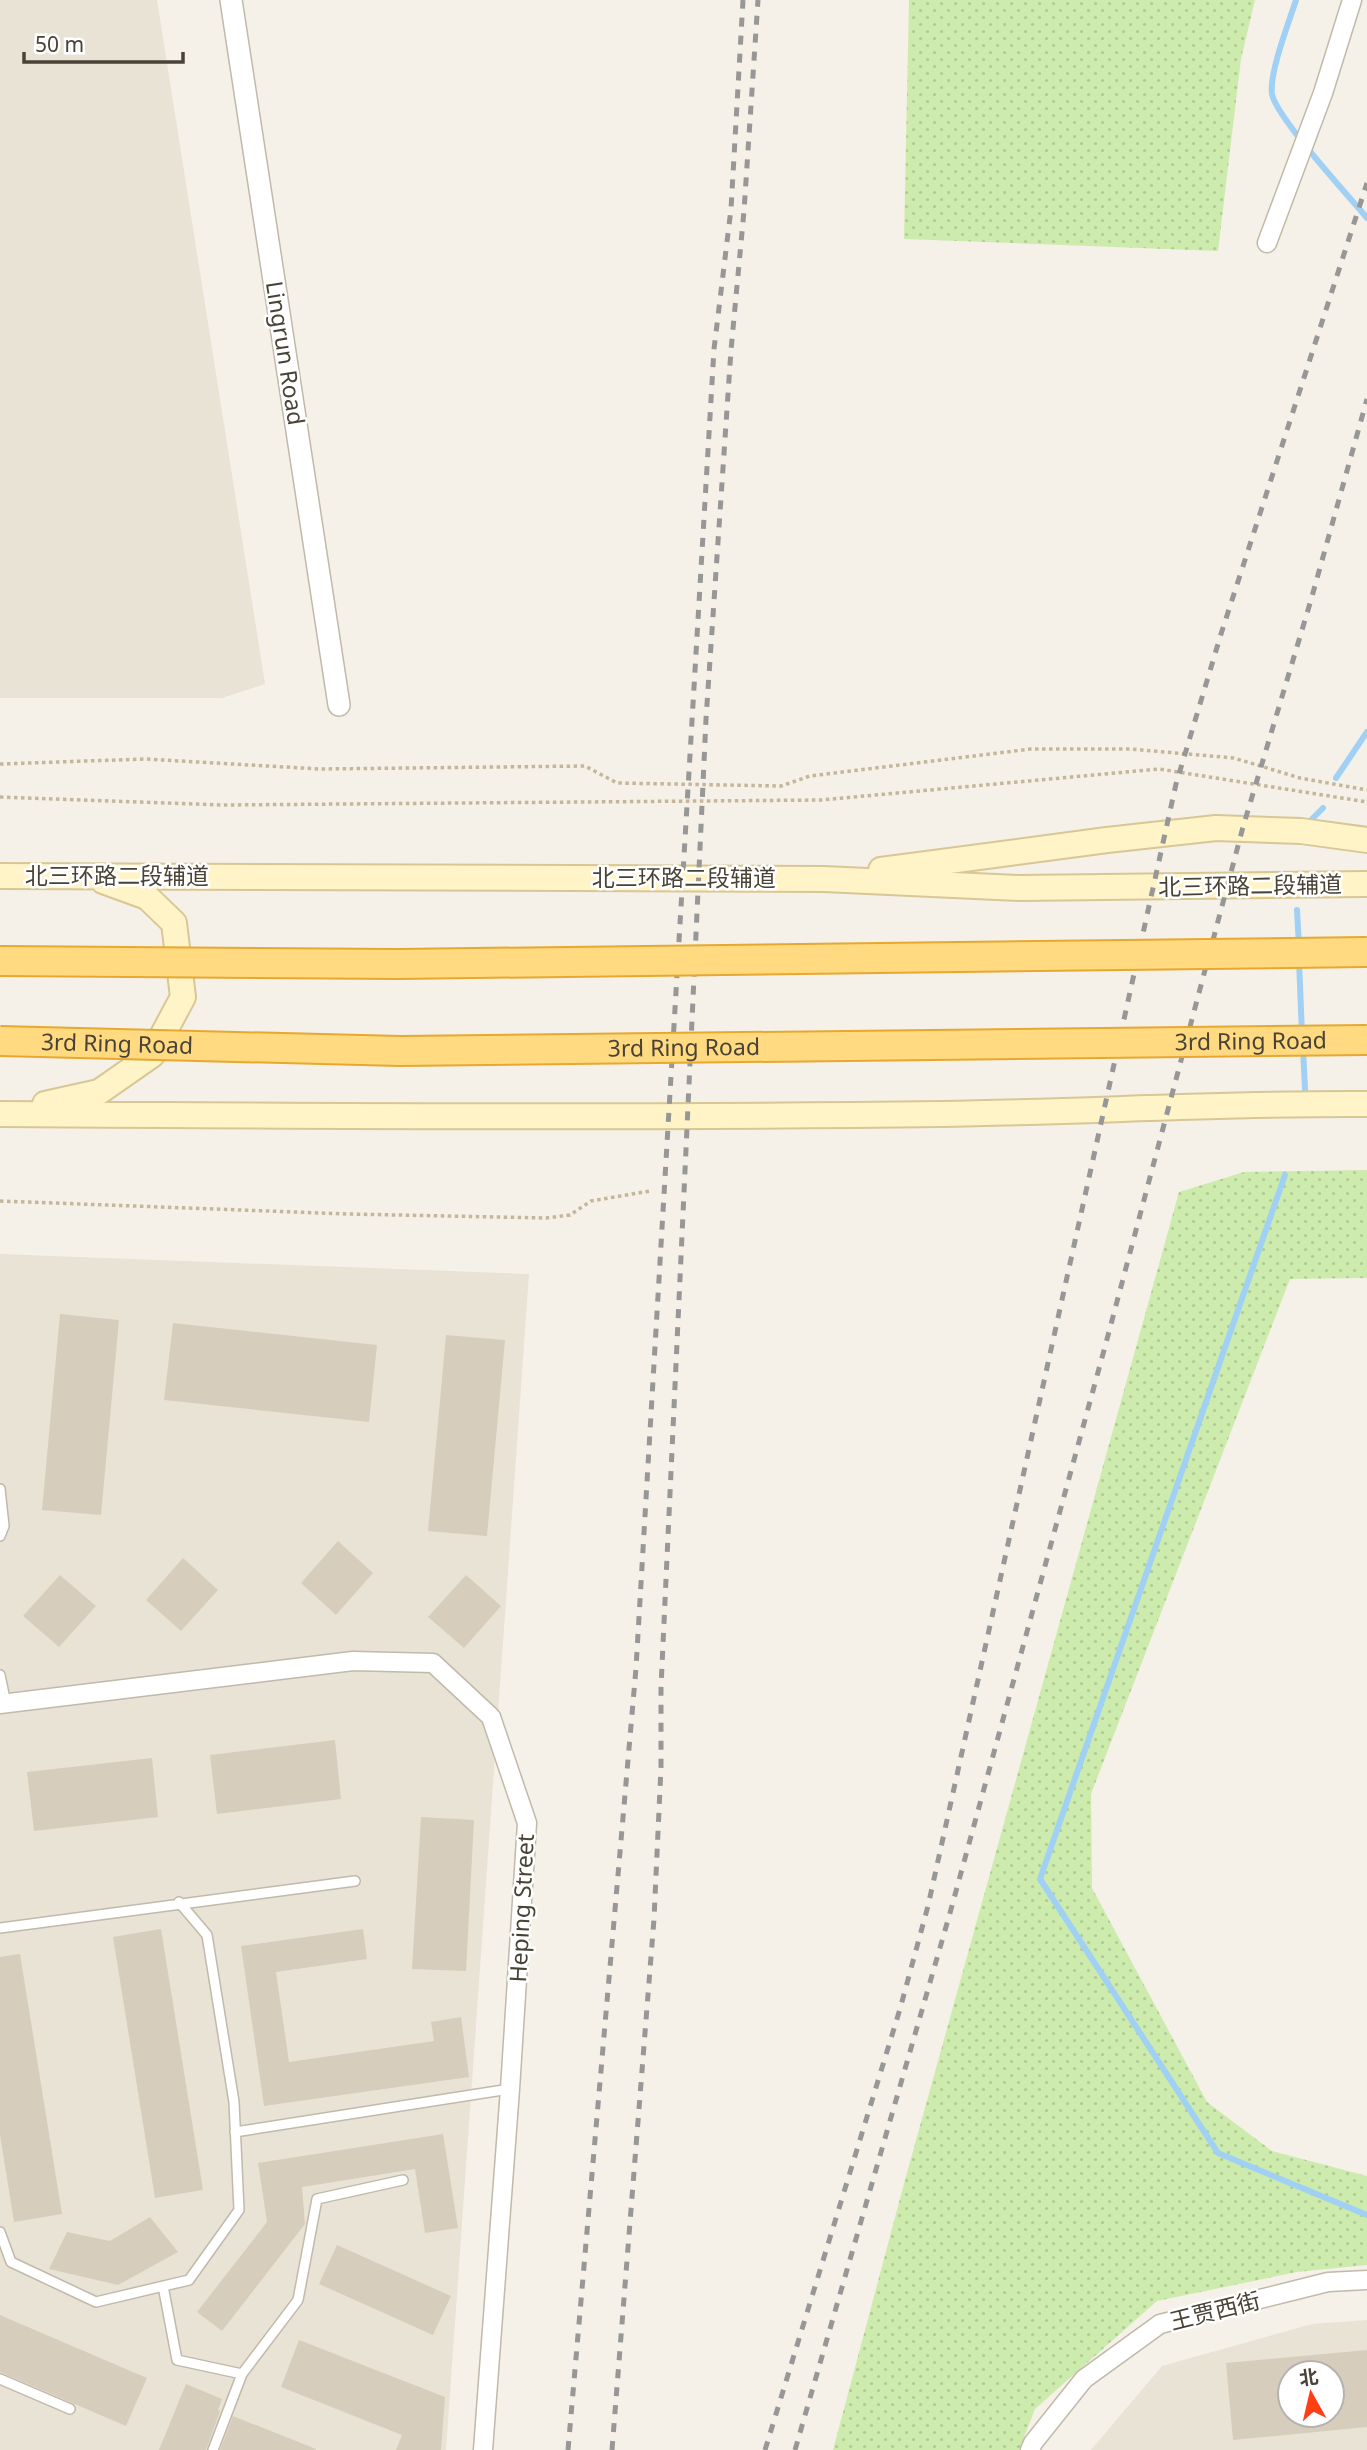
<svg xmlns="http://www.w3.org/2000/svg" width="1367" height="2450" font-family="'Noto Sans','Noto Sans SC',sans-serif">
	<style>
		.residential { fill: #e9e3d5; fill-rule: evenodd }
		.grass { fill: url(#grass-dots) }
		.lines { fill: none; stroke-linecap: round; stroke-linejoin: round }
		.stream { stroke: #a1d0f5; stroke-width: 6 }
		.building { fill: #d7cdbc; fill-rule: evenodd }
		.service-casing { stroke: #c1b9aa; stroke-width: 12 }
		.minor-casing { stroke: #c1b9aa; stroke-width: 21 }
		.tertiary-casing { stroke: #c1b9aa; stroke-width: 24 }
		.secondary-casing { stroke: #d8c795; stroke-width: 28 }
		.path { stroke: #c4b69a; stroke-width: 3.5; stroke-dasharray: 3.5 3.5; stroke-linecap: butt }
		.service { stroke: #fff; stroke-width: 9 }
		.minor { stroke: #fff; stroke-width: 18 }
		.tertiary { stroke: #fff; stroke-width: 21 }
		.secondary { stroke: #fff3c8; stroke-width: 24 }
		.rail { stroke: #979797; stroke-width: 5; stroke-dasharray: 9 9; stroke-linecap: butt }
		.trunk-bridge-casing { stroke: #e7a830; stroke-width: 32; stroke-linecap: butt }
		.trunk-bridge { stroke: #ffda80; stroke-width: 28 }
		.labels { text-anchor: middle; stroke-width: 5; stroke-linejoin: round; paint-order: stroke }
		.street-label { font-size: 23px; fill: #494236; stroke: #fff }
	</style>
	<defs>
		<pattern id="grass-dots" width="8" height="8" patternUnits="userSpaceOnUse" patternTransform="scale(1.75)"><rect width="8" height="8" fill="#ceebae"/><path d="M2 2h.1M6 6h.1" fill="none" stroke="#b2cb96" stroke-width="1.8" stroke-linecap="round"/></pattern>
	</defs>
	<rect width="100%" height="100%" fill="#f5f1e8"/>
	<path class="residential" d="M 0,0 L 157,0 L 265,684 L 222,698 L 0,698 Z
		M 0,1254 L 529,1274 L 446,2450 L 0,2450 Z
		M 1367,2320 L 1367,2450 L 1091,2450 L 1162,2366 L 1312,2324 ZM 1290,2373 L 1332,2373 L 1332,2415 L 1290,2415 Z"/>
	<path class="grass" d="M 909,0 L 1255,0 L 1241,59 L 1218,251 L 904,239 Z
		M 1367,1170 L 1367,1278 L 1290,1279 L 1091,1794 L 1092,1888 L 1207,2102 L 1272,2151 L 1367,2176 L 1367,2265 L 1297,2272 L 1157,2301 L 1035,2409 L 1019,2450 L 833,2450 L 905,2180 L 1179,1192 L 1244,1172 Z"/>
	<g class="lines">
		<path class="stream" d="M 1296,0 C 1289,22 1269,73 1272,94 C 1276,117 1348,195 1367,218
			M 1336,778 L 1367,732
			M 1311,820 L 1323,808
			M 1297,910 L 1299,946
			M 1299,961 L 1302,1034
			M 1303,1048 L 1305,1089
			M 1285,1175 L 1040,1879 L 1218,2153 L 1367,2215"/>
	</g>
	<path class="building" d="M 60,1314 L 119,1320 L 101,1515 L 42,1510 Z
		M 173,1323 L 377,1345 L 369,1422 L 164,1400 Z
		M 446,1335 L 505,1340 L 487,1536 L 428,1531 Z
		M 338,1541 L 373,1573 L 336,1615 L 301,1583 Z
		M 183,1558 L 218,1590 L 181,1631 L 146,1600 Z
		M 60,1575 L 96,1606 L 59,1647 L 23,1616 Z
		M 466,1575 L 501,1606 L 464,1648 L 428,1617 Z
		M 335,1740 L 341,1799 L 217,1814 L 210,1755 Z
		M 152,1758 L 158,1817 L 34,1831 L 27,1772 Z
		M 421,1817 L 474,1820 L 466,1971 L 412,1969 Z
		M 161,1929 L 203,2190 L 155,2198 L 113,1937 Z
		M 363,1929 L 367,1959 L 276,1972 L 289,2062 L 434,2041 L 431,2022 L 461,2017 L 469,2077 L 264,2106 L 241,1946 Z
		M 20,1954 L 62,2214 L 14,2222 L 0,2135 L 0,1957 Z
		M 443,2134 L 458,2228 L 425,2233 L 415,2169 L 302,2187 L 305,2224 L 222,2331 L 197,2312 L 267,2222 L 258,2163 Z
		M 150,2217 L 178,2252 L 118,2285 L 49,2269 L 67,2232 L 110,2241 Z
		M 337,2245 L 451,2296 L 433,2335 L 319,2284 Z
		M 0,2315 L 147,2378 L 126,2426 L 0,2372 Z
		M 299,2340 L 445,2397 L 441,2450 L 396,2450 L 402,2435 L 281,2387 Z
		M 1367,2350 L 1367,2427 L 1233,2440 L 1226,2363 ZM 1290,2373 L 1332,2373 L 1332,2415 L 1290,2415 Z
		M 186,2384 L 222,2399 L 218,2410 L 220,2411 L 206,2450 L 159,2450 Z
		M 233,2416 L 316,2449 L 316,2450 L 220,2450 Z"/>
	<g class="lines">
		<defs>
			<path id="service" d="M 0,1489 L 4,1526 L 0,1536
				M 0,1675 L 6,1704
				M 0,1928 L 355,1881
				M 235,2132 L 510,2089
				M 0,2232 L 11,2262 L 96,2302 L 189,2280 L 239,2210 L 234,2102 L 207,1935 L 179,1902
				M 163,2286 L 177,2360 L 242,2374
				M 0,2379 L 70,2409
				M 213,2450 L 242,2374 L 298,2300 L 317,2199 L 403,2180"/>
			<path id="minor" d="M 1267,243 L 1323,93 L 1352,0
				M 0,1704 L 353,1661 L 433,1663 L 491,1717 L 527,1823 L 510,2089 L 483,2450
				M 1030,2450 L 1033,2443 L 1084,2379 L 1160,2324 L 1328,2282 L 1367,2280"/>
			<path id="tertiary" d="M 231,0 L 339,705"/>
			<path id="secondary" d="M 881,870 L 1107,840 L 1216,828 L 1301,831 L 1367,840
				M 0,876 L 824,879 L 1020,888 L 1367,884
				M 45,1104 L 99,1092 L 152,1055 L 183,997 L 174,923 L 147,897 L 103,881
				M 0,1114 C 314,1116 628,1118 941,1114 C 1083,1112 1225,1103 1367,1104"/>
		</defs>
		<use href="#service" class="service-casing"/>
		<use href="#minor" class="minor-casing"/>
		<use href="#tertiary" class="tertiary-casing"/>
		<use href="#secondary" class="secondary-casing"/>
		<path class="path" d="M 0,764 L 145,759 L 320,769 L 585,766 L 617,783 L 781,786 L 810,776 L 1031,749 L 1130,749 L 1234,758 L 1300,778 L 1367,790
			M 0,797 L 223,805 L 821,800 L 1159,769 L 1367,802
			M 0,1201 L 348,1214 L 546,1218 L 570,1215 L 591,1201 L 650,1191"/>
		<use href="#service" class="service"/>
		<use href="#minor" class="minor"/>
		<use href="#tertiary" class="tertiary"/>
		<use href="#secondary" class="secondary"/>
		<path class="rail" d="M 568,2450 L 636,1668 L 714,349 L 731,209 L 743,0
			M 612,2450 L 654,1919 L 661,1767 L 661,1687 L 706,719 L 731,350 L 744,211 L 758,0
			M 765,2450 L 900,2009 L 928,1906 L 1176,784 L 1221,634 L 1367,183
			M 795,2450 L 950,1913 L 1106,1343 L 1243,827 L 1311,600 L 1367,399"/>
		<defs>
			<g id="trunk-bridge">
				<path d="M 0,961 L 398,964 L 1367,952"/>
				<path id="s1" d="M 0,1041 L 400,1051 L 1367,1040"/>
			</g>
		</defs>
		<use href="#trunk-bridge" class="trunk-bridge-casing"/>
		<use href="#trunk-bridge" class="trunk-bridge"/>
	</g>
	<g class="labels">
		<g class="street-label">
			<text transform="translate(285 353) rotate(81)" y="8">Lingrun Road</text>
			<text x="117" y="884">北三环路二段辅道</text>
			<text x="684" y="886">北三环路二段辅道</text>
			<text transform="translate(1250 886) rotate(-1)" y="8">北三环路二段辅道</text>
			<text dy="8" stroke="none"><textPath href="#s1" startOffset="1251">3rd Ring Road</textPath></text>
			<text dy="8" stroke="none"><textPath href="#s1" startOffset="117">3rd Ring Road</textPath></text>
			<text dy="8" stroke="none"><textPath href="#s1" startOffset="684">3rd Ring Road</textPath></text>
			<text transform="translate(522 1908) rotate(-87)" y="8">Heping Street</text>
			<text transform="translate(1215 2311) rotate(-14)" y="8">王贾西街</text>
		</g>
	</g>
	<g transform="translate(1311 2394) rotate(352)"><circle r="33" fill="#ffffff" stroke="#b6b3af" stroke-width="2"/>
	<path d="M0-5L12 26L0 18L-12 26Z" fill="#ff3e15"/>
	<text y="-10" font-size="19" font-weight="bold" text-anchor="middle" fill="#494236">北</text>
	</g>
	<path d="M24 52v10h159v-10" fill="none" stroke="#494236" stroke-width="3.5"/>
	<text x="35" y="52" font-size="21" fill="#494236" stroke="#ffffff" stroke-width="5" paint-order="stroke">50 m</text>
</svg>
